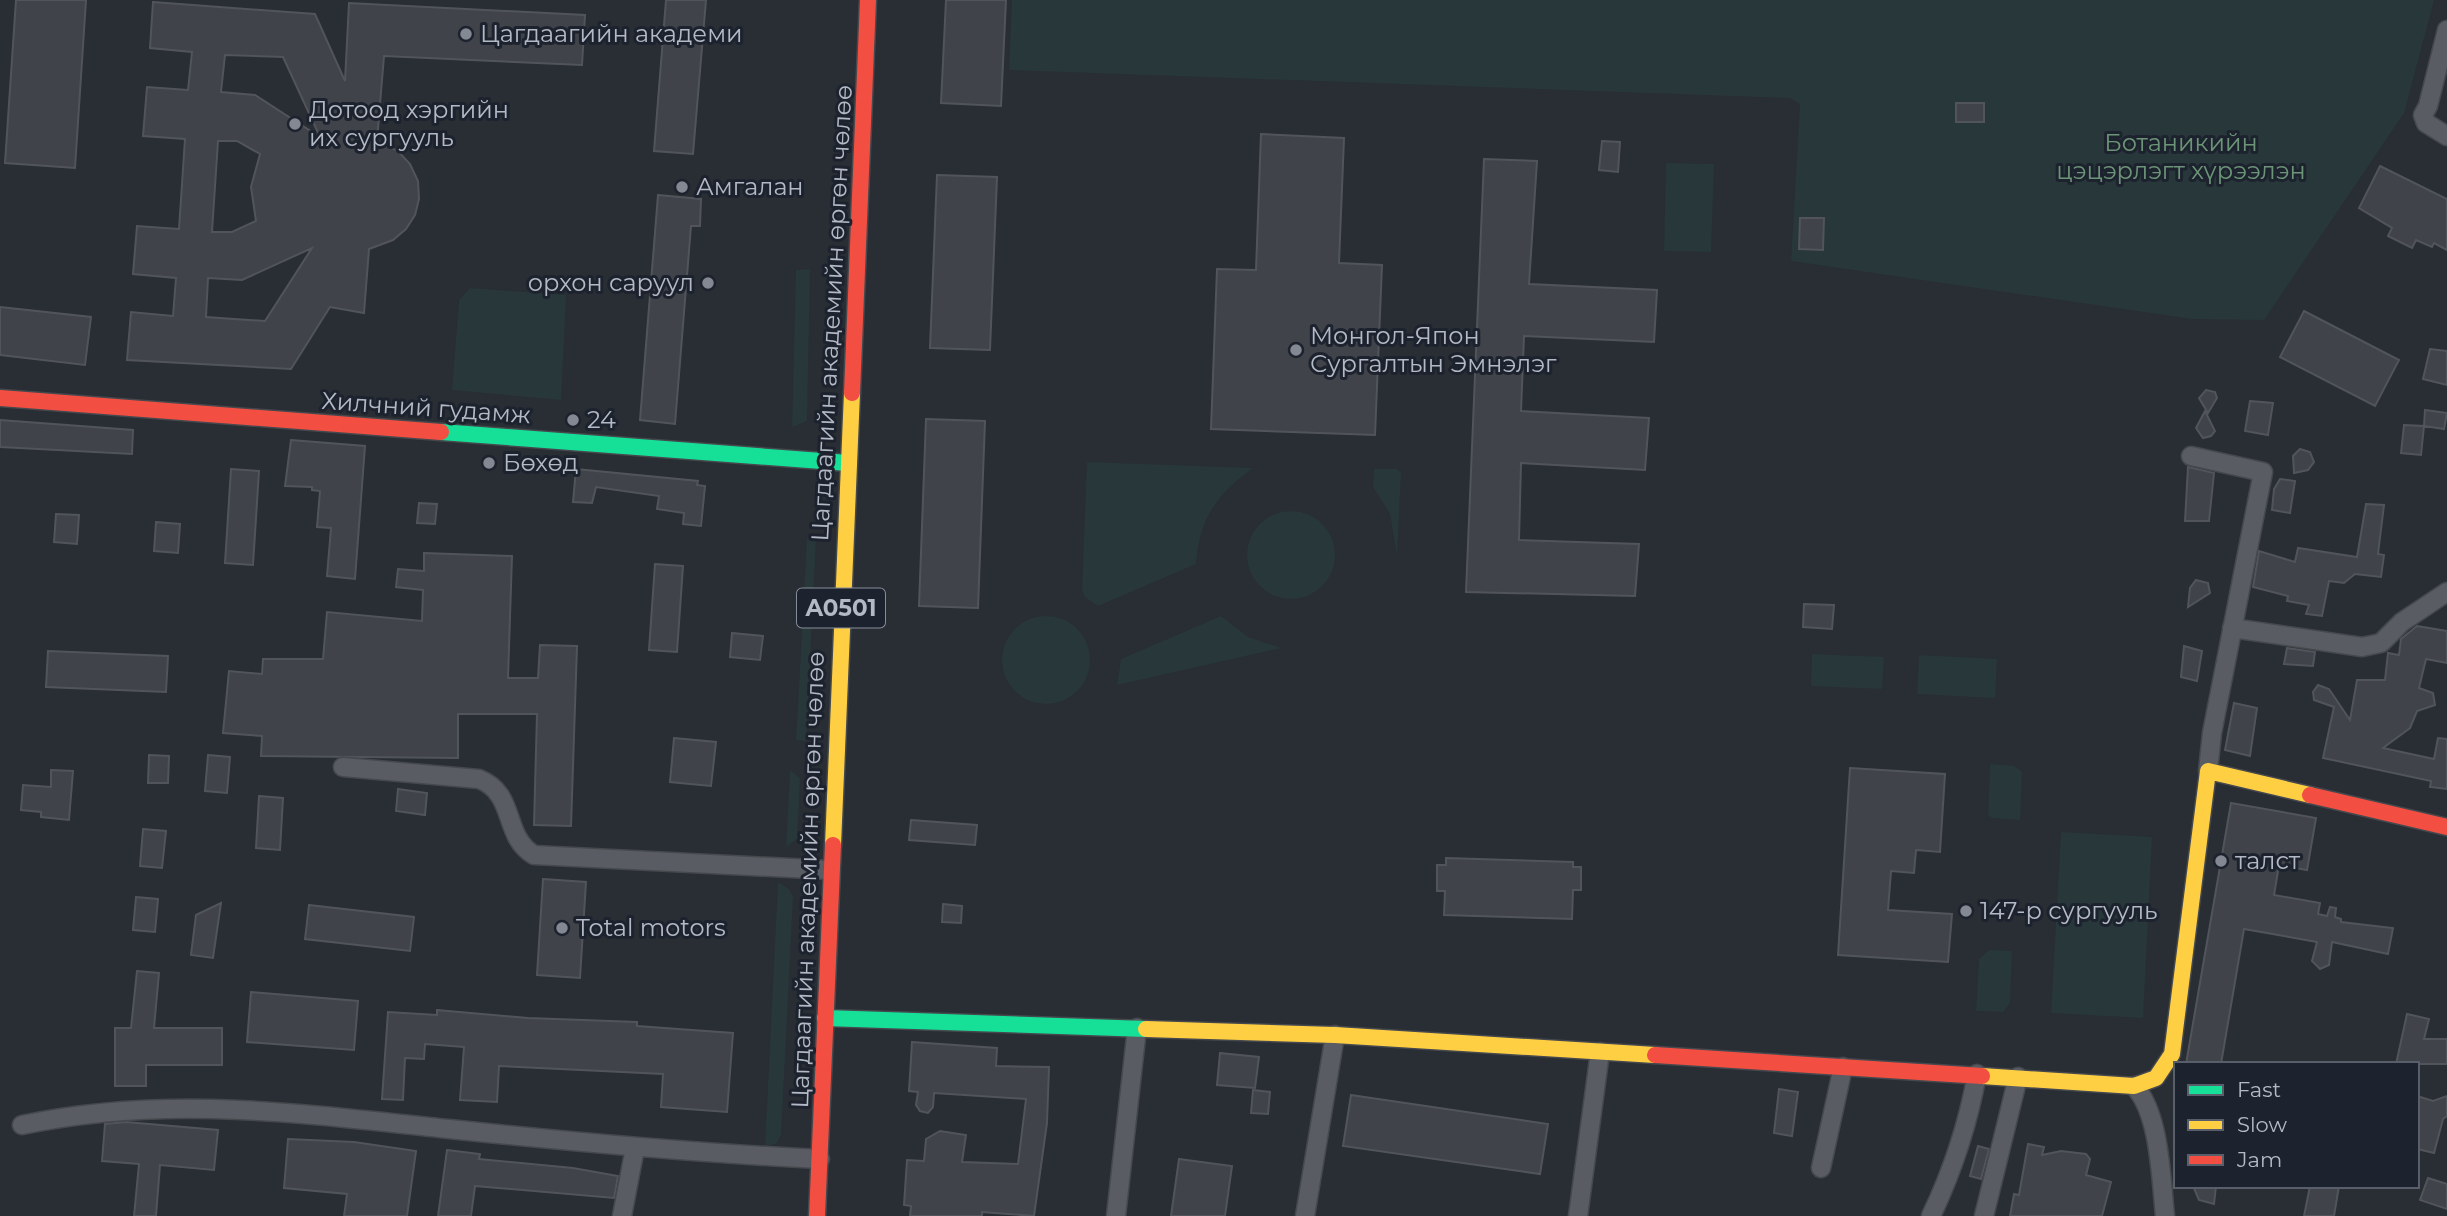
<svg xmlns="http://www.w3.org/2000/svg" width="2447" height="1216" font-family="Montserrat,sans-serif">
	<style>
		.green { fill: #27373a }
		.building { fill: #404349; stroke: #51555b; stroke-width: 2; fill-rule: evenodd }
		.lines { fill: none; stroke-linecap: round; stroke-linejoin: round }
		.street-casing { stroke: #45484d; stroke-width: 21 }
		.fast-casing { stroke: #45484d; stroke-width: 19 }
		.slow-casing { stroke: #45484d; stroke-width: 19 }
		.jam-casing { stroke: #45484d; stroke-width: 19 }
		.street { stroke: #595c62; stroke-width: 18 }
		.fast { stroke: #16e098; stroke-width: 16 }
		.slow { stroke: #ffcf43; stroke-width: 16 }
		.jam { stroke: #f24e42; stroke-width: 16 }
		.poi-dot { fill: #838892; stroke: #1d232e; stroke-width: 2.5 }
		.labels { text-anchor: middle; stroke-width: 6; stroke-linejoin: round; paint-order: stroke }
		.shield { fill: #1d232e; stroke: #868c98; stroke-width: 2 }
		.shield-label { font-size: 23px; font-weight: bold; fill: #b3b9c5 }
		.poi-label { font-size: 24px; fill: #b3b9c5; stroke: #1d232e; text-anchor: start }
		.park-label { font-size: 24px; fill: #6c9477; stroke: #1d232e }
		.street-label { font-size: 24px; fill: #b3b9c5; stroke: #1d232e }
	</style>
	<rect width="100%" height="100%" fill="#292d34"/>
	<path class="green" d="M 1012,0 L 2434,0 L 2404,113 L 2264,320 L 2192,319 L 1791,261 L 1800,104 L 1790,98 L 1009,70 Z
		M 1666,163 L 1714,164 L 1711,252 L 1664,251 Z
		M 810,269 L 807,421 L 792,427 L 796,270 Z
		M 470,288 L 566,295 L 561,400 L 452,390 L 459,300 Z
		M 1087,462 L 1253,468 C 1217,494 1199,519 1196,564 L 1098,606 L 1085,597 L 1082,589 Z
		M 1374,469 L 1397,469 L 1401,473 L 1397,556 L 1390,514 L 1373,487 Z
		M1247 555a44 44 0 1 1 88 0a44 44 0 1 1-88 0Z
		M 807,538 L 816,538 L 806,741 L 796,740 Z
		M1002 660a44 44 0 1 1 88 0a44 44 0 1 1-88 0Z
		M 1221,616 L 1248,637 L 1281,648 L 1117,685 L 1121,659 Z
		M 1812,654 L 1884,657 L 1882,689 L 1811,686 Z
		M 1919,655 L 1997,659 L 1995,698 L 1917,694 Z
		M 1990,764 L 2014,766 L 2022,772 L 2020,820 L 1992,818 L 1988,815 Z
		M 790,770 L 800,778 L 797,839 L 786,847 Z
		M 2061,832 L 2152,837 L 2143,1018 L 2051,1013 Z
		M 778,882 L 789,889 L 793,897 L 781,1135 L 776,1144 L 765,1146 Z
		M 1989,950 L 2012,951 L 2010,1003 L 2003,1012 L 1976,1011 L 1979,959 Z"/>
	<path class="building" d="M 16,0 L 86,0 L 75,168 L 5,163 Z
		M 666,0 L 706,0 L 693,154 L 654,151 Z
		M 946,0 L 1006,0 L 1001,106 L 941,103 Z
		M 153,2 L 315,14 L 345,81 L 349,3 L 585,15 L 582,65 L 384,56 L 377,141 L 398,151 L 410,164 L 418,181 L 419,199 L 415,215 L 406,229 L 393,240 L 369,249 L 364,313 L 330,307 L 291,369 L 127,360 L 131,312 L 173,316 L 176,278 L 133,274 L 137,226 L 179,229 L 185,139 L 143,136 L 147,87 L 188,90 L 192,52 L 150,48 ZM 225,55 L 283,57 L 320,137 L 255,95 L 221,92 ZM 218,141 L 237,141 L 260,154 L 251,187 L 256,221 L 232,232 L 212,232 ZM 312,248 L 265,321 L 206,317 L 208,278 L 242,280 Z
		M 1956,103 L 1984,103 L 1984,122 L 1956,122 Z
		M 1261,134 L 1344,138 L 1339,263 L 1382,265 L 1375,435 L 1211,429 L 1217,269 L 1256,270 Z
		M 1602,141 L 1620,142 L 1618,172 L 1599,170 Z
		M 1484,159 L 1537,161 L 1529,284 L 1657,290 L 1654,342 L 1524,336 L 1521,411 L 1649,418 L 1645,470 L 1521,463 L 1519,540 L 1639,544 L 1635,596 L 1466,592 Z
		M 2380,166 L 2447,199 L 2447,250 L 2434,243 L 2432,247 L 2416,240 L 2412,248 L 2388,236 L 2392,228 L 2359,208 Z
		M 937,175 L 997,177 L 990,350 L 930,348 Z
		M 658,195 L 701,199 L 700,226 L 691,226 L 675,424 L 640,420 Z
		M 1800,218 L 1824,218 L 1823,250 L 1799,249 Z
		M 0,307 L 91,317 L 85,365 L 0,355 Z
		M 2304,311 L 2399,360 L 2375,406 L 2280,357 Z
		M 2430,349 L 2447,351 L 2447,385 L 2423,379 Z
		M 2206,390 L 2215,392 L 2217,398 L 2208,413 L 2199,398 Z
		M 2250,401 L 2273,403 L 2268,435 L 2245,431 Z
		M 2425,410 L 2447,413 L 2444,429 L 2424,426 Z
		M 2205,411 L 2215,431 L 2211,436 L 2203,438 L 2196,428 Z
		M 926,419 L 985,421 L 978,608 L 919,606 Z
		M 0,420 L 133,430 L 132,454 L 0,447 Z
		M 2404,425 L 2424,426 L 2421,455 L 2401,453 Z
		M 291,440 L 365,446 L 355,579 L 327,576 L 331,528 L 317,527 L 320,491 L 312,490 L 312,487 L 285,486 Z
		M 2300,449 L 2310,452 L 2314,462 L 2308,470 L 2294,473 L 2293,456 Z
		M 2188,467 L 2214,473 L 2209,521 L 2185,521 Z
		M 231,469 L 259,471 L 253,565 L 225,563 Z
		M 576,469 L 698,481 L 697,485 L 705,486 L 701,526 L 683,524 L 684,513 L 657,509 L 659,496 L 596,487 L 592,503 L 573,502 Z
		M 2280,479 L 2295,481 L 2290,513 L 2272,510 L 2274,489 Z
		M 419,503 L 437,504 L 435,524 L 417,523 Z
		M 2366,504 L 2384,505 L 2378,554 L 2384,555 L 2381,577 L 2355,574 L 2344,583 L 2329,581 L 2322,616 L 2306,614 L 2309,605 L 2287,601 L 2288,596 L 2253,587 L 2259,551 L 2295,562 L 2298,548 L 2357,557 Z
		M 56,514 L 79,515 L 77,544 L 54,542 Z
		M 156,522 L 180,524 L 178,553 L 154,551 Z
		M 424,553 L 512,556 L 508,678 L 538,678 L 540,645 L 577,646 L 571,826 L 534,825 L 537,714 L 458,714 L 458,758 L 261,756 L 262,736 L 223,733 L 229,671 L 262,674 L 263,659 L 323,659 L 327,612 L 422,621 L 423,590 L 396,587 L 398,569 L 424,571 Z
		M 655,564 L 683,566 L 677,652 L 649,650 Z
		M 2196,580 L 2208,583 L 2210,593 L 2188,607 L 2190,588 Z
		M 1804,604 L 1834,605 L 1832,629 L 1803,627 Z
		M 2417,626 L 2447,631 L 2447,663 L 2426,659 L 2419,688 L 2433,693 L 2435,705 L 2417,711 L 2410,728 L 2383,748 L 2434,759 L 2438,738 L 2447,739 L 2447,789 L 2430,787 L 2431,781 L 2323,758 L 2334,707 L 2314,700 L 2313,692 L 2318,685 L 2329,689 L 2350,720 L 2357,680 L 2385,680 L 2388,653 L 2399,655 L 2401,639 Z
		M 732,633 L 763,636 L 760,660 L 730,657 Z
		M 2184,646 L 2202,651 L 2197,681 L 2181,677 Z
		M 2287,648 L 2315,652 L 2313,666 L 2284,664 Z
		M 48,651 L 168,656 L 166,692 L 46,687 Z
		M 2234,703 L 2257,708 L 2250,756 L 2225,750 Z
		M 674,738 L 716,742 L 711,786 L 670,782 Z
		M 149,755 L 169,756 L 168,783 L 148,783 Z
		M 208,755 L 230,757 L 227,793 L 205,791 Z
		M 1850,768 L 1945,774 L 1940,852 L 1916,850 L 1914,873 L 1891,871 L 1888,910 L 1952,914 L 1948,962 L 1838,955 Z
		M 51,770 L 73,771 L 69,820 L 41,817 L 41,812 L 21,810 L 23,785 L 51,787 Z
		M 398,789 L 427,793 L 425,815 L 396,811 Z
		M 259,796 L 283,798 L 280,850 L 256,848 Z
		M 2231,803 L 2316,818 L 2307,870 L 2279,865 L 2274,895 L 2320,903 L 2318,914 L 2327,916 L 2330,907 L 2336,908 L 2335,917 L 2341,919 L 2341,922 L 2393,928 L 2388,954 L 2332,942 L 2329,965 L 2320,969 L 2312,961 L 2317,942 L 2244,929 L 2221,1064 L 2186,1064 Z
		M 911,820 L 977,825 L 975,845 L 909,840 Z
		M 143,829 L 166,831 L 162,868 L 140,866 Z
		M 1446,858 L 1573,862 L 1573,867 L 1581,867 L 1581,890 L 1573,890 L 1572,919 L 1444,915 L 1445,891 L 1437,891 L 1437,865 L 1446,865 Z
		M 543,879 L 586,882 L 580,978 L 537,975 Z
		M 136,897 L 158,899 L 155,932 L 133,930 Z
		M 221,903 L 213,958 L 191,955 L 196,915 Z
		M 943,904 L 962,906 L 961,923 L 942,922 Z
		M 309,905 L 414,917 L 410,951 L 305,939 Z
		M 137,971 L 159,973 L 154,1028 L 222,1028 L 222,1065 L 146,1065 L 146,1086 L 115,1086 L 115,1028 L 131,1028 Z
		M 251,992 L 358,1001 L 354,1050 L 247,1042 Z
		M 437,1010 L 528,1018 L 637,1022 L 637,1026 L 733,1033 L 727,1112 L 661,1107 L 663,1074 L 499,1066 L 497,1102 L 460,1100 L 464,1047 L 425,1044 L 424,1059 L 405,1058 L 403,1100 L 382,1099 L 388,1012 L 437,1015 Z
		M 2407,1014 L 2429,1019 L 2424,1039 L 2447,1039 L 2447,1064 L 2396,1064 Z
		M 912,1042 L 997,1048 L 996,1066 L 1049,1067 L 1047,1123 L 1034,1216 L 982,1212 L 982,1216 L 910,1216 L 911,1206 L 904,1205 L 907,1160 L 924,1161 L 926,1139 L 940,1131 L 966,1135 L 962,1162 L 1018,1164 L 1026,1099 L 934,1093 L 933,1107 L 928,1113 L 920,1111 L 916,1105 L 918,1092 L 909,1091 Z
		M 1220,1053 L 1259,1057 L 1255,1088 L 1217,1085 Z
		M 1779,1089 L 1798,1092 L 1792,1136 L 1774,1133 Z
		M 1253,1090 L 1270,1092 L 1268,1114 L 1251,1113 Z
		M 1351,1095 L 1548,1124 L 1540,1174 L 1343,1146 Z
		M 2417,1096 L 2433,1101 L 2447,1096 L 2447,1116 L 2443,1119 L 2434,1153 L 2417,1149 Z
		M 126,1122 L 218,1130 L 214,1170 L 160,1165 L 156,1216 L 134,1216 L 139,1164 L 102,1161 L 105,1124 Z
		M 288,1139 L 354,1142 L 416,1151 L 407,1216 L 344,1216 L 347,1194 L 284,1188 Z
		M 2028,1144 L 2044,1147 L 2042,1155 L 2061,1151 L 2086,1154 L 2090,1159 L 2086,1175 L 2111,1182 L 2102,1216 L 2010,1216 L 2014,1194 L 2019,1195 Z
		M 1978,1146 L 1989,1149 L 1981,1179 L 1970,1176 Z
		M 447,1150 L 480,1154 L 479,1159 L 573,1168 L 618,1176 L 614,1198 L 475,1186 L 471,1216 L 438,1216 Z
		M 1179,1159 L 1232,1166 L 1225,1216 L 1171,1216 Z
		M 2428,1178 L 2447,1184 L 2447,1209 L 2420,1200 Z
		M 2193,1186 L 2216,1186 L 2214,1204 L 2199,1200 Z
		M 2310,1186 L 2339,1186 L 2334,1216 L 2304,1216 Z"/>
	<g class="lines">
		<defs>
			<path id="street" d="M 2447,30 L 2428,106 L 2423,115 L 2426,123 L 2447,136
				M 2191,456 L 2263,472 L 2212,733 L 2208,771
				M 2232,628 L 2362,647 L 2381,643 L 2402,622 L 2447,592
				M 343,767 L 479,779 C 517,794 502,836 534,855 L 830,870
				M 2134,1086 C 2160,1113 2161,1179 2165,1216
				M 22,1125 C 170,1094 302,1114 449,1129 C 573,1142 696,1153 820,1159
				M 1821,1168 L 1843,1067
				M 622,1216 L 635,1148
				M 1116,1216 L 1137,1028
				M 1305,1216 L 1335,1035
				M 1578,1216 L 1600,1052
				M 1931,1216 C 1953,1170 1968,1124 1977,1074
				M 1984,1216 L 2018,1077"/>
			<path id="fast" d="M 441,432 L 848,463
				M 825,1018 L 1146,1029"/>
			<path id="slow" d="M 833,845 L 852,393
				M 1146,1029 L 1335,1035 L 1655,1055
				M 1982,1076 L 2134,1086 L 2156,1078 L 2172,1054 L 2208,771 L 2310,795"/>
			<path id="jam" d="M 852,393 L 868,0
				M 0,398 L 441,432
				M 2310,795 L 2447,827
				M 1655,1055 L 1982,1076
				M 817,1216 L 833,845"/>
		</defs>
		<use href="#street" class="street-casing"/>
		<use href="#fast" class="fast-casing"/>
		<use href="#slow" class="slow-casing"/>
		<use href="#jam" class="jam-casing"/>
		<use href="#street" class="street"/>
		<use href="#fast" class="fast"/>
		<use href="#slow" class="slow"/>
		<use href="#jam" class="jam"/>
	</g>
	<g class="poi-dot">
		<circle cx="466" cy="34" r="7"/>
		<circle cx="295" cy="124" r="7"/>
		<circle cx="682" cy="187" r="7"/>
		<circle cx="708" cy="283" r="7"/>
		<circle cx="1296" cy="350" r="7"/>
		<circle cx="573" cy="420" r="7"/>
		<circle cx="489" cy="463" r="7"/>
		<circle cx="2221" cy="861" r="7"/>
		<circle cx="1966" cy="911" r="7"/>
		<circle cx="562" cy="928" r="7"/>
	</g>
	<g class="labels">
		<rect class="shield" x="797" y="588.5" width="88" height="39" rx="5"/>
		<g class="shield-label">
			<text x="841" y="616">A0501</text>
		</g>
		<g class="poi-label">
			<text x="480" y="42">Цагдаагийн академи</text>
			<text x="309" y="118">Дотоод хэргийн<tspan x="309" dy="28">их сургууль</tspan></text>
			<text x="696" y="195">Амгалан</text>
			<text x="694" y="291" text-anchor="end">орхон саруул</text>
			<text x="1310" y="344">Монгол-Япон<tspan x="1310" dy="28">Сургалтын Эмнэлэг</tspan></text>
			<text x="587" y="428">24</text>
			<text x="503" y="471">Бөхөд</text>
			<text x="2235" y="869">талст</text>
			<text x="1980" y="919">147-р сургууль</text>
			<text x="576" y="936">Total motors</text>
		</g>
		<g class="park-label">
			<text x="2181" y="151">Ботаникийн<tspan x="2181" dy="28">цэцэрлэгт хүрээлэн</tspan></text>
		</g>
		<g class="street-label">
			<text transform="translate(832 313) rotate(-87)" y="8">Цагдаагийн академийн өргөн чөлөө</text>
			<text transform="translate(426 408) rotate(4)" y="8">Хилчний гудамж</text>
			<text transform="translate(808 880) rotate(-88)" y="8">Цагдаагийн академийн өргөн чөлөө</text>
		</g>
	</g>
	<rect x="2174" y="1062" width="245" height="126" fill="#1d232e" stroke="#595f6a" stroke-width="2"/>
	<rect x="2188" y="1085" width="35" height="10" fill="#16e098" stroke="#595f6a" stroke-width="2"/>
	<text x="2237" y="1097" font-size="21" fill="#b3b9c5">Fast</text>
	<rect x="2188" y="1120" width="35" height="10" fill="#ffcf43" stroke="#595f6a" stroke-width="2"/>
	<text x="2237" y="1132" font-size="21" fill="#b3b9c5">Slow</text>
	<rect x="2188" y="1155" width="35" height="10" fill="#f24e42" stroke="#595f6a" stroke-width="2"/>
	<text x="2237" y="1167" font-size="21" fill="#b3b9c5">Jam</text>
</svg>
